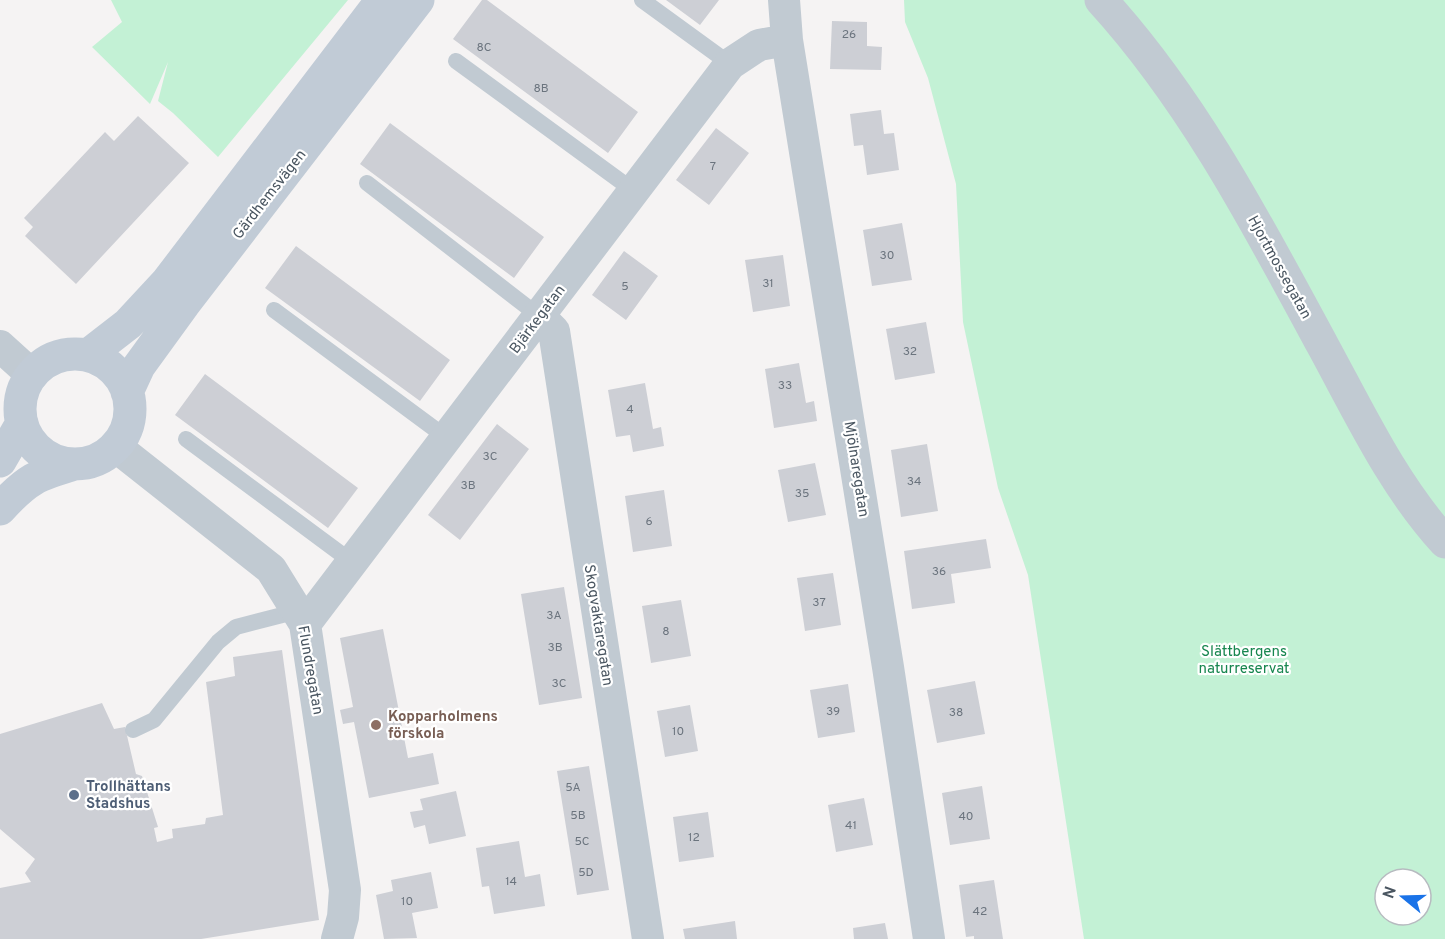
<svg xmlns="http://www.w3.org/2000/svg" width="1445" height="939" font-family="Overpass,sans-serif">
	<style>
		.green { fill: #c3f1d5; fill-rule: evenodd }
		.building { fill: #cdcfd5 }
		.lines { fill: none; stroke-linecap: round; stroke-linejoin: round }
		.service { stroke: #c1cad2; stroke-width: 16 }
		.minor { stroke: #c1cad2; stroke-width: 32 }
		.tertiary { stroke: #c1cad2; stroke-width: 33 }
		.secondary { stroke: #c1cbd6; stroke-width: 33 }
		.education-dot { fill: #8d6e63; stroke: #fff; stroke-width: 2 }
		.service-dot { fill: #5c6f8a; stroke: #fff; stroke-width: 2 }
		.labels { text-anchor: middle; stroke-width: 4.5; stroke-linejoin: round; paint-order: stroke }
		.number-label { font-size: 12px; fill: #6b747e }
		.street-label { font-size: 15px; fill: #4a5661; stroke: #fff }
		.park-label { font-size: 15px; fill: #17864f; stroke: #fff }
		.education-label { font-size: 15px; font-weight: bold; fill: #785e54; stroke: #fff; text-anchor: start }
		.service-label { font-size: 15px; font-weight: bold; fill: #4e5e75; stroke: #fff; text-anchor: start }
	</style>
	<rect width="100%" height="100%" fill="#f5f3f3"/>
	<path class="green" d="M 111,0 L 348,0 L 218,157 L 173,113 L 158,101 L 168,62 L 150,104 L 92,47 L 122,22 Z
		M 904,0 L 1445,0 L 1445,939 L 1084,939 L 1028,575 L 998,488 L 963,322 L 956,184 L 928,78 L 905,22 ZM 1385,879 L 1421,879 L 1421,915 L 1385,915 Z"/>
	<path class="building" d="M 482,0 L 487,0 L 638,112 L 608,153 L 453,39 Z
		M 666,0 L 719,0 L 700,25 Z
		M 832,21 L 867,22 L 867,46 L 882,47 L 881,70 L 830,69 Z
		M 881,110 L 884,134 L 894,133 L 899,170 L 867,175 L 863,145 L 854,146 L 850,114 Z
		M 138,116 L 189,163 L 76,284 L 25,236 L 33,227 L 24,218 L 105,132 L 114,141 Z
		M 390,123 L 544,237 L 514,278 L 360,164 Z
		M 716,128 L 749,153 L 709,205 L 676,180 Z
		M 902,223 L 912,280 L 872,286 L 863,230 Z
		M 296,246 L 450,360 L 420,401 L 265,288 Z
		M 624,251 L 658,276 L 626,320 L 592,295 Z
		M 783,255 L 790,306 L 753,312 L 745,260 Z
		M 926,322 L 935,373 L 895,380 L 886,329 Z
		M 799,363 L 806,403 L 814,401 L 817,421 L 774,428 L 765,369 Z
		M 205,374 L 358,488 L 328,528 L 175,415 Z
		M 645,383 L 653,429 L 661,427 L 664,446 L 633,452 L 630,435 L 616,437 L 608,390 Z
		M 497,424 L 529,449 L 460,540 L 428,515 Z
		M 927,444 L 938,511 L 901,517 L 891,450 Z
		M 815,463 L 826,515 L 788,522 L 778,470 Z
		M 664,490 L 672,546 L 633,552 L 625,496 Z
		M 986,539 L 991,568 L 951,574 L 955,603 L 912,609 L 904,551 Z
		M 833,573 L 841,625 L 805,631 L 797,578 Z
		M 564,587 L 582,698 L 539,705 L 521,594 Z
		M 681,600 L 691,656 L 651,663 L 642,606 Z
		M 383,629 L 408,758 L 433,753 L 439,784 L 369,798 L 354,722 L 343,724 L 340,710 L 353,707 L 340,638 Z
		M 282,650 L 319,920 L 201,939 L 0,939 L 0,888 L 31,882 L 25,873 L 35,859 L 0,829 L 0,734 L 102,703 L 114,729 L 125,727 L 136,774 L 142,776 L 158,827 L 154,828 L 157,842 L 173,838 L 172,829 L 205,824 L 206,818 L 223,815 L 206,682 L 235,676 L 233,657 Z
		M 975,681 L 985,734 L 937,743 L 927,690 Z
		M 848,684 L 855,732 L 818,738 L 810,690 Z
		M 690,705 L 698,751 L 665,757 L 657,711 Z
		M 589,766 L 609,890 L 577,895 L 557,771 Z
		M 982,786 L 990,839 L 950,845 L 942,793 Z
		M 456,791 L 466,836 L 429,844 L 425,825 L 414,828 L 410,812 L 423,810 L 420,799 Z
		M 864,798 L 873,845 L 836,852 L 828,805 Z
		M 708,812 L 714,857 L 679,862 L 673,817 Z
		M 519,841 L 525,877 L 540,874 L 545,906 L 494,914 L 489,886 L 482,887 L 476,848 Z
		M 431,872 L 438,908 L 412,913 L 417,938 L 384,939 L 376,895 L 393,891 L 391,880 Z
		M 994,880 L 1003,939 L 974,939 L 974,936 L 966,937 L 959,885 Z
		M 735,921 L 737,939 L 685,939 L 683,929 Z
		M 885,923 L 888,939 L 854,939 L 853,928 Z"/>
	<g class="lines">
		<path class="service" d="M 642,0 L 730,64
			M 456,61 L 634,191
			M 367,183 L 539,316
			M 274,310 L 447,438
			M 186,439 L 352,562
			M 133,730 L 154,720 L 218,642 L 236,627 L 298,611"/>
		<path class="minor" d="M 784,0 L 787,40 L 888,667 L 929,939
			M 539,316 L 554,331 L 648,939
			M 0,346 L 32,375
			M 115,446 L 271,569 L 305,624 L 345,890 L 343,917 L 337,939
			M 305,624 L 730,64 L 759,45 L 787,40"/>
		<path class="tertiary" d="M 1101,0 C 1194,102 1258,226 1323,346 C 1360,414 1393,485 1445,542"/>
		<path class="secondary" d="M20 409a55 55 0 1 1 110 0a55 55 0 1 1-110 0Z
			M 88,355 L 128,324 L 167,282 L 382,0
			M 127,392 L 139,366 L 184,304 L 418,0
			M 0,461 L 22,423
			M 0,509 C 27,479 37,475 75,464"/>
	</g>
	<circle class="education-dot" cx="376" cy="725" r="6"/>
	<circle class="service-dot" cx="74" cy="795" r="6"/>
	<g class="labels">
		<g class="number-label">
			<text x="849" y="38">26</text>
			<text x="484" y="51">8C</text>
			<text x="541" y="92">8B</text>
			<text x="713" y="170">7</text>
			<text x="887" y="259">30</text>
			<text x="768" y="287">31</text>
			<text x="625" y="290">5</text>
			<text x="910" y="355">32</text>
			<text x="785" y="389">33</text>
			<text x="630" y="413">4</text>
			<text x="490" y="460">3C</text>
			<text x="914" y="485">34</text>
			<text x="468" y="489">3B</text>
			<text x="802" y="497">35</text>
			<text x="649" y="525">6</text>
			<text x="939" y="575">36</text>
			<text x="819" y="606">37</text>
			<text x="554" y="619">3A</text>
			<text x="666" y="635">8</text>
			<text x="555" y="651">3B</text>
			<text x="559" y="687">3C</text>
			<text x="833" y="715">39</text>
			<text x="956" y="716">38</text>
			<text x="678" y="735">10</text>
			<text x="573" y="791">5A</text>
			<text x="578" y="819">5B</text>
			<text x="966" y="820">40</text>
			<text x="851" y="829">41</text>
			<text x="694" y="841">12</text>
			<text x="582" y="845">5C</text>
			<text x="586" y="876">5D</text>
			<text x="511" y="885">14</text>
			<text x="407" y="905">10</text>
			<text x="980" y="915">42</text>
		</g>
		<g class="street-label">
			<text transform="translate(269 194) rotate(-52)" y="5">Gärdhemsvägen</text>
			<text transform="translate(1280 267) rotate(61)" y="5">Hjortmossegatan</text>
			<text transform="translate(537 319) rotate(-53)" y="5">Bjärkegatan</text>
			<text transform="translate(857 469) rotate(81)" y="5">Mjölnaregatan</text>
			<text transform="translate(599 625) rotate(81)" y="5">Skogvaktaregatan</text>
			<text transform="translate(311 670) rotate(80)" y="5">Flundregatan</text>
		</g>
		<g class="park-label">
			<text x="1244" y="656">Slättbergens<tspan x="1244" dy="17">naturreservat</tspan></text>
		</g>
		<g class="education-label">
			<text x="388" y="721">Kopparholmens<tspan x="388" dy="17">förskola</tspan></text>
		</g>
		<g class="service-label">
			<text x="86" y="791">Trollhättans<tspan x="86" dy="17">Stadshus</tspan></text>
		</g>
	</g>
	<g transform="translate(1403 897) rotate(289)"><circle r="28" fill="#ffffff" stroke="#b7bbc0" stroke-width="1.5"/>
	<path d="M0-4.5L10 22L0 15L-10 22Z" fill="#1a73e8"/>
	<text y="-9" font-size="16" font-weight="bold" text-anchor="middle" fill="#4a5661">N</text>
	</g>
</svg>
